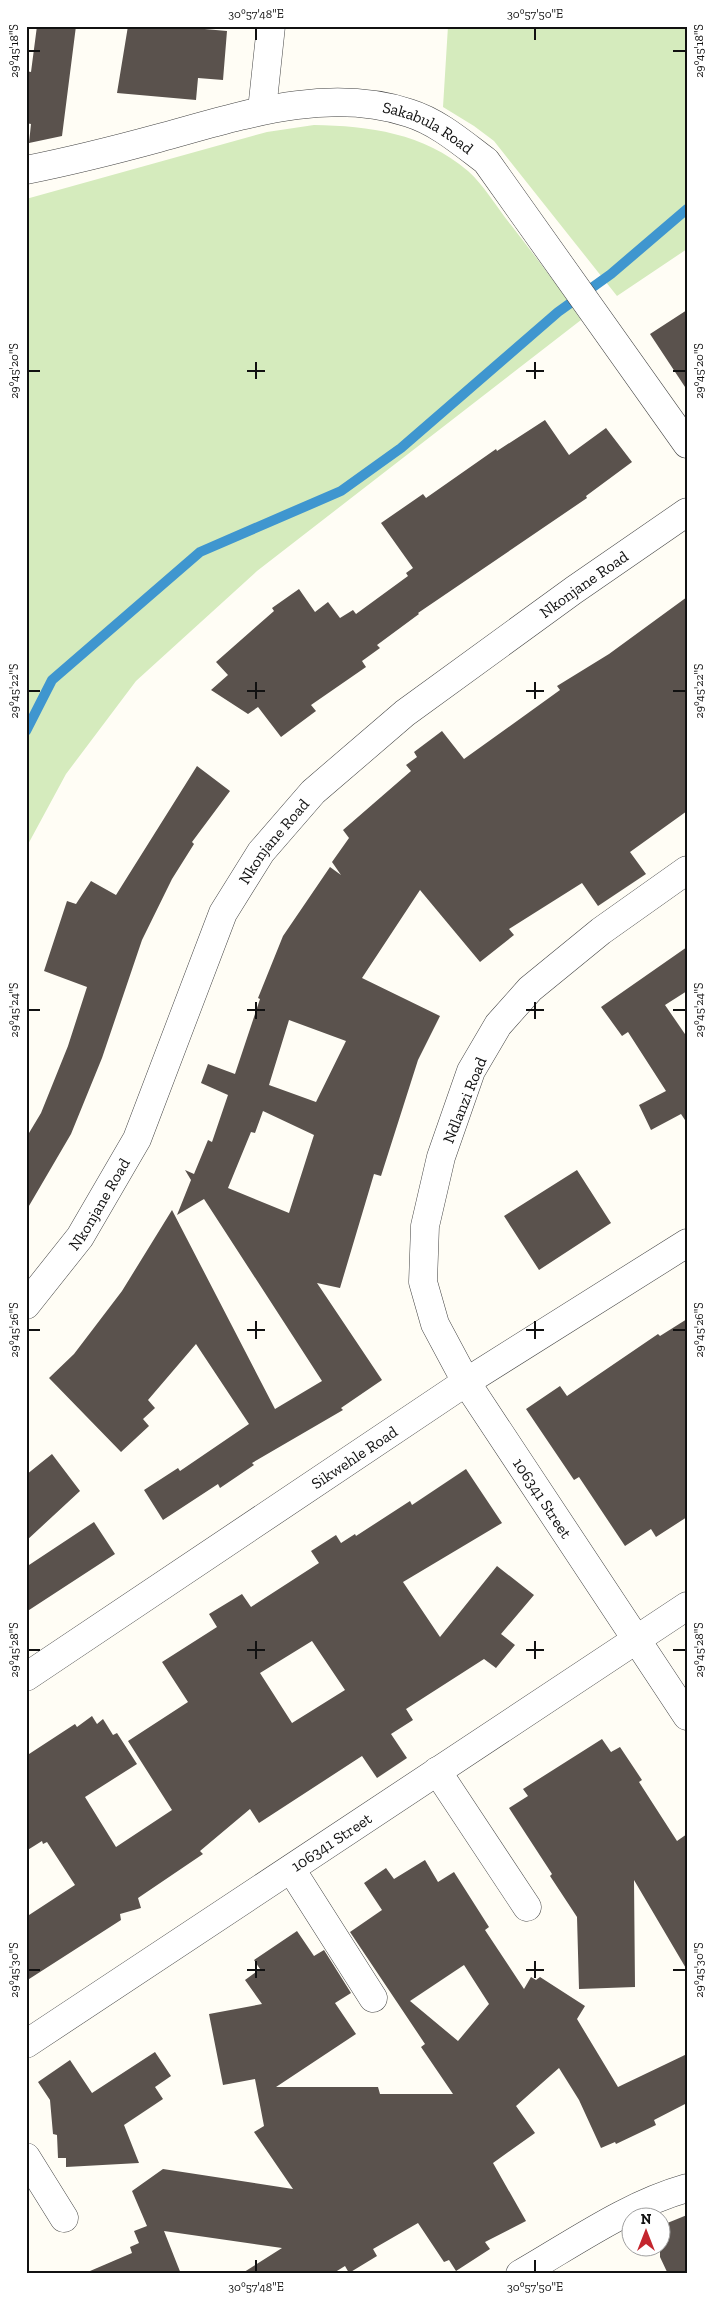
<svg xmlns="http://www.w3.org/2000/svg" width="713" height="2300" font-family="'Zilla Slab',serif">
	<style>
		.green { fill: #d5ebbd }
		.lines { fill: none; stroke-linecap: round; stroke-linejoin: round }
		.stream { stroke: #3f96cf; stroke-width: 10 }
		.building { fill: #5a524d; fill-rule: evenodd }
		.minor-casing { stroke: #444; stroke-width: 29 }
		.minor { stroke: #fff; stroke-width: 28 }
		.ticks { fill: none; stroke: #111; stroke-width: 2 }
		.labels { text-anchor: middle; stroke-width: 5; stroke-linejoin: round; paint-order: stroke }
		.street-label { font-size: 16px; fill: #111; stroke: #fff }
		.neatline { fill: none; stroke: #111; stroke-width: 2 }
		.ticks-label { font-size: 12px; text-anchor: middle; fill: #111 }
	</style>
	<rect width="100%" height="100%" fill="#fffdf5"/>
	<path class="green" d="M 448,26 L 687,26 L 687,249 L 617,296 L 494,141 L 474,126 L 443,107 Z
		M 314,125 C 369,126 424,133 468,171 C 484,185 497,208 511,225 C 535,256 559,287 581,320 L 257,571 L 136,681 L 66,774 L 26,848 L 26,199 L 267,132 Z"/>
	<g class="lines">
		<path class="stream" d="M 26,731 L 52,680 L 200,552 L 341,491 L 401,448 L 558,312 L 611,274 L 687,209"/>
	</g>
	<path class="building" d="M 37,26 L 76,26 L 62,136 L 29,143 L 31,124 L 26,123 L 26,71 L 31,72 Z
		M 128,26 L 171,26 L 227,31 L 223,80 L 198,78 L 196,100 L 117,93 Z
		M 687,310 L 687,390 L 650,334 Z
		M 545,420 L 569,455 L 606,428 L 632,462 L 586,496 L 587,498 L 418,613 L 419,614 L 377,645 L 380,648 L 362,661 L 366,667 L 311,705 L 316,711 L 281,737 L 258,707 L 248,714 L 211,690 L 228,675 L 216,662 L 274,611 L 272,608 L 299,589 L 315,612 L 328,602 L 340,618 L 353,610 L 356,614 L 408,576 L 406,573 L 413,568 L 381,523 L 423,494 L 426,498 L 496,449 L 497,451 Z
		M 687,597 L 687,811 L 630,852 L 646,874 L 598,906 L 582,883 L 509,929 L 514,935 L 480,962 L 420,890 L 362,978 L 440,1016 L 418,1060 L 381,1176 L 374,1174 L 340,1288 L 317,1283 L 382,1380 L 341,1408 L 343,1410 L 252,1463 L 254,1465 L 220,1488 L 218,1484 L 163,1520 L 144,1490 L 178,1468 L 180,1471 L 249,1424 L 196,1344 L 148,1400 L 155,1408 L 143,1419 L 149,1426 L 121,1452 L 49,1378 L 74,1354 L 122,1291 L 172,1210 L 275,1409 L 322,1381 L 204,1199 L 177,1215 L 191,1180 L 185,1170 L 194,1174 L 208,1140 L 212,1142 L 228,1095 L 201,1083 L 208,1064 L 235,1074 L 260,999 L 258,998 L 283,936 L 330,867 L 341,875 L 332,862 L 349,838 L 343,830 L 411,771 L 406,765 L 417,757 L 414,752 L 442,731 L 464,759 L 560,690 L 557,686 L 609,654 ZM 289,1020 L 346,1041 L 316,1102 L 269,1085 ZM 263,1111 L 314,1135 L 289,1213 L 228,1188 L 251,1132 L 255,1133 Z
		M 197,766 L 230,791 L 192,842 L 194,844 L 172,879 L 142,940 L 102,1058 L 71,1134 L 26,1211 L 26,1138 L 41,1113 L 68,1046 L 87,987 L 44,971 L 67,901 L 76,904 L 91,881 L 116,895 Z
		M 687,947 L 687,991 L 665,1005 L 687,1037 L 687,1123 L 681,1114 L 651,1130 L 639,1105 L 666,1091 L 628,1032 L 622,1036 L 601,1007 Z
		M 577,1170 L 611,1223 L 539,1270 L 504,1216 Z
		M 687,1319 L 687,1517 L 656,1537 L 651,1529 L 625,1546 L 579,1477 L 574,1480 L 526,1409 L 560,1386 L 567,1396 L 658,1334 L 660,1336 Z
		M 52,1454 L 80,1491 L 26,1541 L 26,1475 Z
		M 466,1469 L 502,1523 L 403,1582 L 440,1637 L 497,1566 L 534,1595 L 501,1634 L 515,1645 L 496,1668 L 484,1659 L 406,1709 L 413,1720 L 391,1734 L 407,1758 L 377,1778 L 362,1756 L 259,1823 L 250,1809 L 200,1851 L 203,1854 L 138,1898 L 141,1908 L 120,1914 L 121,1920 L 26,1981 L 26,1917 L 75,1885 L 47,1842 L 43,1844 L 42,1841 L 26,1851 L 26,1756 L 75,1724 L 77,1727 L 92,1716 L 97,1724 L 103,1719 L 113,1735 L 117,1733 L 137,1764 L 85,1797 L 116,1847 L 172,1810 L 128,1741 L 188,1702 L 162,1662 L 217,1627 L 209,1614 L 242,1594 L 251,1607 L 319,1563 L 311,1551 L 336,1535 L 341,1543 L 355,1534 L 356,1536 L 410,1501 L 412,1505 ZM 312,1641 L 345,1690 L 292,1723 L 260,1673 Z
		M 94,1522 L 115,1554 L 26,1612 L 26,1567 Z
		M 602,1739 L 611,1752 L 620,1747 L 642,1780 L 639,1782 L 677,1841 L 687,1834 L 687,1970 L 634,1880 L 635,1987 L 579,1989 L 577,1917 L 550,1876 L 552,1874 L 509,1808 L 528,1796 L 523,1789 Z
		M 425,1860 L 438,1882 L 454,1872 L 489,1927 L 485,1930 L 524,1989 L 531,1977 L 536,1980 L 540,1977 L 585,2006 L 577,2019 L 618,2087 L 687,2054 L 687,2103 L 654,2120 L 656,2125 L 616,2144 L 615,2142 L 601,2148 L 579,2100 L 559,2068 L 516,2106 L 535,2133 L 493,2163 L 526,2221 L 485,2242 L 490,2249 L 456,2271 L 449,2260 L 444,2262 L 418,2223 L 373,2249 L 377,2256 L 349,2273 L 345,2266 L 332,2274 L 241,2274 L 282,2248 L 164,2231 L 181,2274 L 83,2274 L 132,2253 L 130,2247 L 139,2243 L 134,2231 L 147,2226 L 132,2191 L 163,2169 L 293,2189 L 254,2132 L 264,2126 L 255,2079 L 223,2085 L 209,2014 L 262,2004 L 245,1980 L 260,1969 L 254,1960 L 297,1931 L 314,1956 L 324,1950 L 351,1993 L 335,2003 L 356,2034 L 276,2087 L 378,2087 L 380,2094 L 453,2094 L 421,2047 L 425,2044 L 350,1932 L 382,1910 L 364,1883 L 386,1868 L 394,1879 ZM 464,1965 L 489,2004 L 458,2041 L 410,2001 Z
		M 155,2052 L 171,2076 L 155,2087 L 163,2099 L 124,2125 L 139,2163 L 66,2167 L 66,2158 L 58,2158 L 57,2135 L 53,2134 L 50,2100 L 38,2082 L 70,2060 L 92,2093 Z
		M 687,2215 L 687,2274 L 668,2274 L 660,2257 L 660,2226 Z"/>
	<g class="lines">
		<defs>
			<g id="minor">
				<path d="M 262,110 L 271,26"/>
				<path id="s1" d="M 26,170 C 71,161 115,150 159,138 C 240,116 326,86 409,113 C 438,122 462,143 486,161 L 687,444"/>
				<path id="s2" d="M 687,870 L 601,931 L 530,989 L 498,1025 L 471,1071 L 441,1157 L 425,1226 L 423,1282 L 435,1324 L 466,1382 L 687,1716"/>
				<path id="s3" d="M 26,1305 L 80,1237 L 137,1139 L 223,913 L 261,852 L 313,792 L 405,713 L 574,590 L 687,512"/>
				<path id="s4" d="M 26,1677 L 466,1382 L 687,1243"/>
				<path d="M 437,1771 L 527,1907"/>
				<path d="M 291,1869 L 373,1998"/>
				<path id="s5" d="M 26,2044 L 687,1606"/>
				<path d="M 26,2157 L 64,2218"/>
				<path d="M 520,2274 C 574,2243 627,2205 687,2188"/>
			</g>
		</defs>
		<use href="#minor" class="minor-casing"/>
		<use href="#minor" class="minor"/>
	</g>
	<path class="ticks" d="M 256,28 L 256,40M 535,28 L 535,40M 28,51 L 40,51M 673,51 L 686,51M 256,362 L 256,379M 535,362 L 535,379M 28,371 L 40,371M 247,371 L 265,371M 526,371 L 544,371M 673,371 L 686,371M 256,682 L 256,699M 535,682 L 535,699M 28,691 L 40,691M 247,691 L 265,691M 526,691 L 544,691M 673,691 L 686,691M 256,1002 L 256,1019M 535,1002 L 535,1019M 28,1010 L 40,1010M 247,1010 L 265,1010M 526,1010 L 544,1010M 673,1010 L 686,1010M 256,1321 L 256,1339M 535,1321 L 535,1339M 28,1330 L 40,1330M 247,1330 L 265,1330M 526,1330 L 544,1330M 673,1330 L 686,1330M 256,1641 L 256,1659M 535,1641 L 535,1659M 28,1650 L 40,1650M 247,1650 L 265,1650M 526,1650 L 544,1650M 673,1650 L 686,1650M 256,1961 L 256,1978M 535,1961 L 535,1978M 28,1970 L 40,1970M 247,1970 L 265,1970M 526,1970 L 544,1970M 673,1970 L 686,1970M 256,2260 L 256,2272M 535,2260 L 535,2272"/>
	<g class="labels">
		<g class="street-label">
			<text dy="6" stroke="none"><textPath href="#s1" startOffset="415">Sakabula Road</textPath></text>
			<text dy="6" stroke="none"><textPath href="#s3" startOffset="935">Nkonjane Road</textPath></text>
			<text dy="6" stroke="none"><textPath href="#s3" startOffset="530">Nkonjane Road</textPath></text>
			<text transform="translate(464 1100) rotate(-68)" y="6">Ndlanzi Road</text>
			<text dy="6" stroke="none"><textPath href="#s3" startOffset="125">Nkonjane Road</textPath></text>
			<text dy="6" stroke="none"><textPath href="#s4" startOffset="395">Sikwehle Road</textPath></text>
			<text dy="6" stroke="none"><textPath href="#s2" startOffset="765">106341 Street</textPath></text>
			<text dy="6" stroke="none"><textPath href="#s5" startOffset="366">106341 Street</textPath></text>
		</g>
	</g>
	<rect width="713" height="2300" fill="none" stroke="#ffffff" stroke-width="55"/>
	<g transform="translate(646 2232)"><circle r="24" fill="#ffffff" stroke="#a0a0a0"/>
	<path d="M0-4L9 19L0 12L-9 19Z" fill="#c4262e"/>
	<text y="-8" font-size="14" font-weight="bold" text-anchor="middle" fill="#111111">N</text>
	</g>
	<rect x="28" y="28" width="658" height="2244" class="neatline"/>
	<g class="ticks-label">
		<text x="256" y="18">30°57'48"E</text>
		<text x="535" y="18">30°57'50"E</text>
		<text transform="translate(14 51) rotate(-90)" y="4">29°45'18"S</text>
		<text transform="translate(699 51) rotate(-90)" y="4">29°45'18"S</text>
		<text transform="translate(14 371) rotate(-90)" y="4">29°45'20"S</text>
		<text transform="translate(699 371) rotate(-90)" y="4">29°45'20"S</text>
		<text transform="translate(14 691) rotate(-90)" y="4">29°45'22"S</text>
		<text transform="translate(699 691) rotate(-90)" y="4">29°45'22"S</text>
		<text transform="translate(14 1010) rotate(-90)" y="4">29°45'24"S</text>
		<text transform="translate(699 1010) rotate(-90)" y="4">29°45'24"S</text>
		<text transform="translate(14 1330) rotate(-90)" y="4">29°45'26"S</text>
		<text transform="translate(699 1330) rotate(-90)" y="4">29°45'26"S</text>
		<text transform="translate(14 1650) rotate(-90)" y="4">29°45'28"S</text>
		<text transform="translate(699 1650) rotate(-90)" y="4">29°45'28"S</text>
		<text transform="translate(14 1970) rotate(-90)" y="4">29°45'30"S</text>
		<text transform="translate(699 1970) rotate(-90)" y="4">29°45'30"S</text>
		<text x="256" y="2291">30°57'48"E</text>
		<text x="535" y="2291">30°57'50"E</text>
	</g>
</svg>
